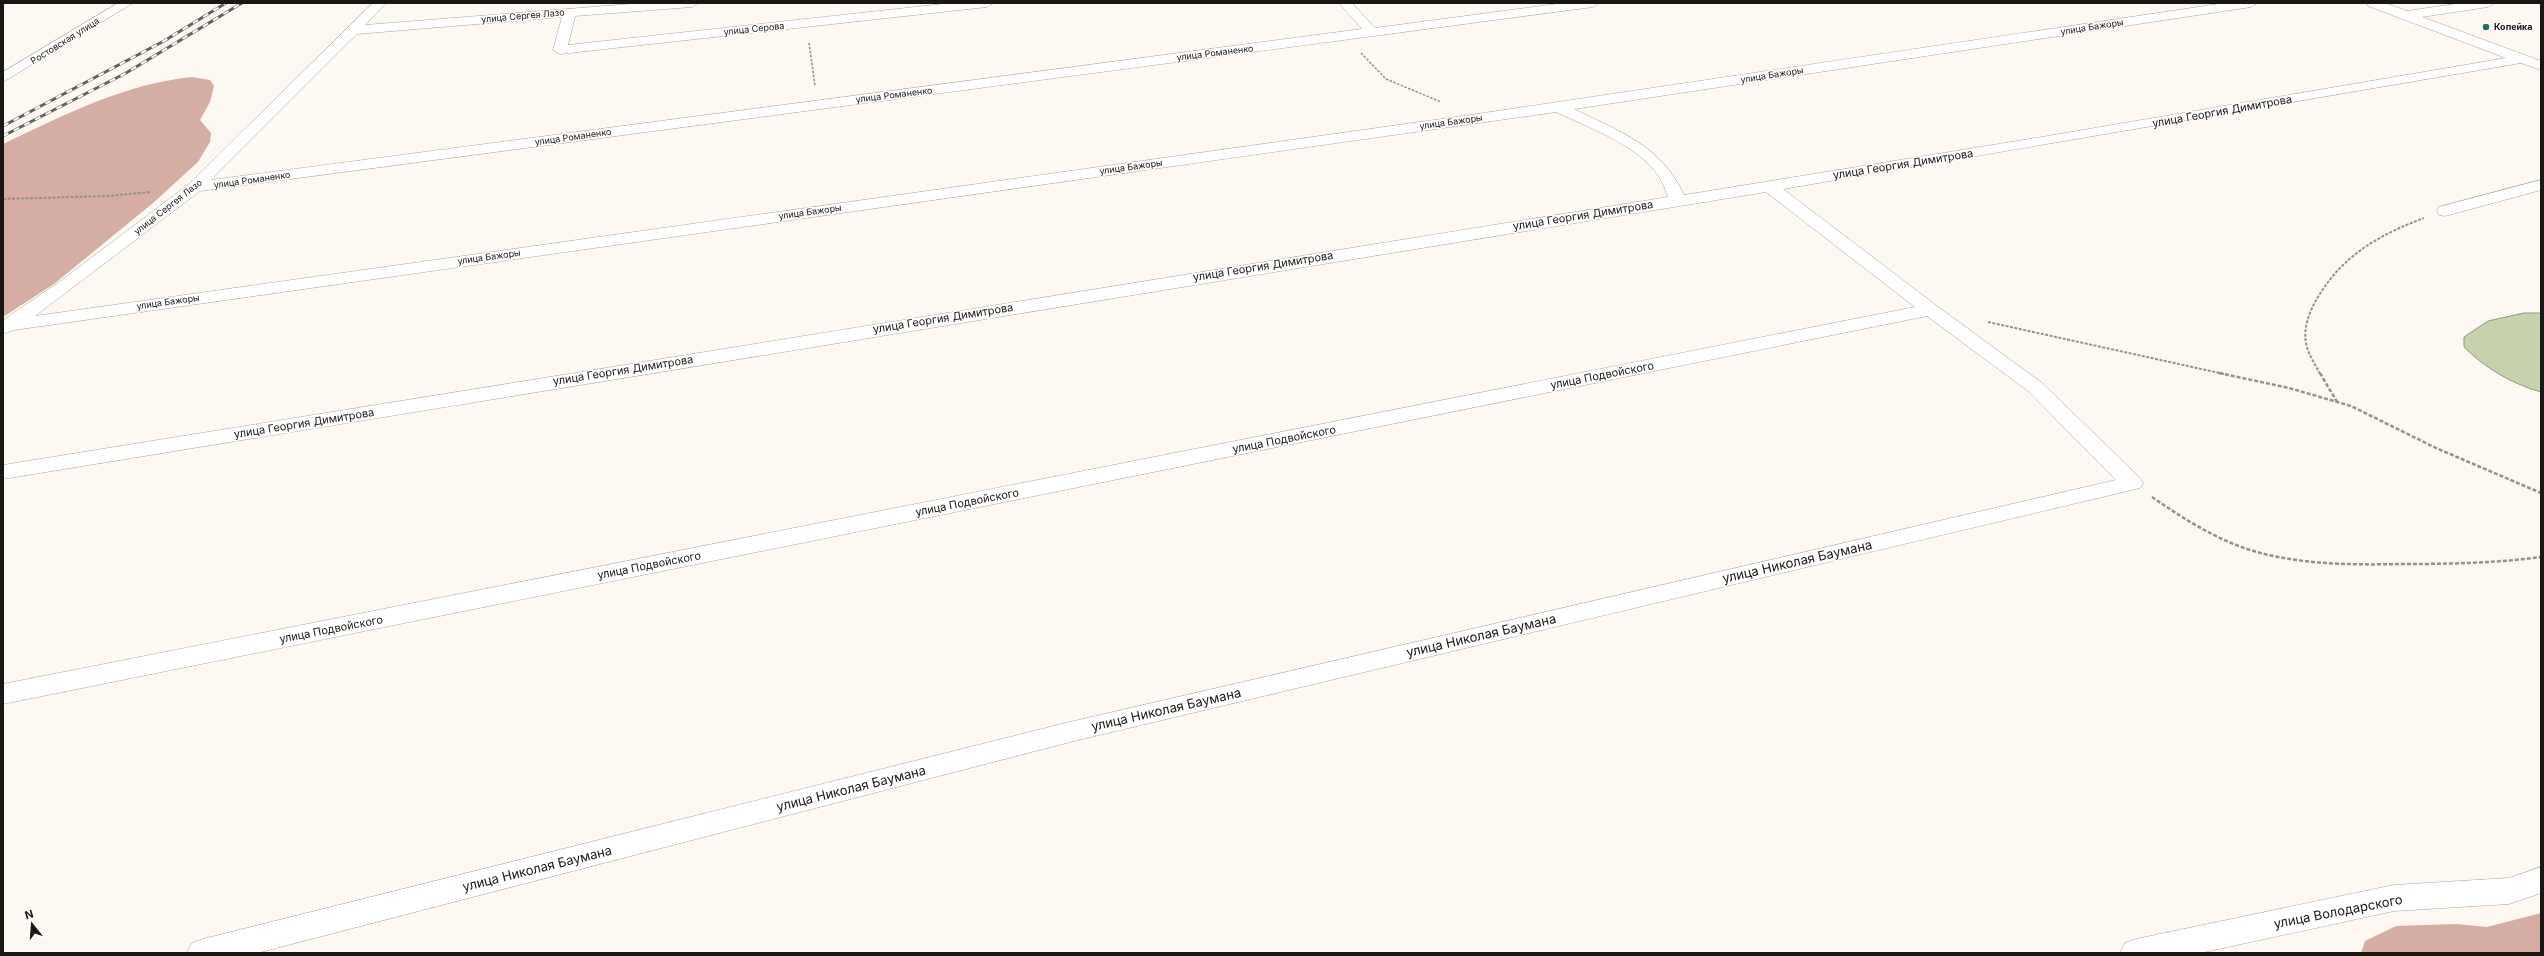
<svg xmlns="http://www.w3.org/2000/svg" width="2544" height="956" font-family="Inter,sans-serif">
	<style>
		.forest { fill: #d6ada3 }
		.water { fill: #c7d1ac; stroke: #92997e }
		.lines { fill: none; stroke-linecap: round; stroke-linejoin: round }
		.minor-casing { stroke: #a8a49e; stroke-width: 1 }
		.path-far2 { stroke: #94918c; stroke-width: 1.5; stroke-dasharray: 2.5 1.5; stroke-linecap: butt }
		.path-far1 { stroke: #94918c; stroke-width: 2; stroke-dasharray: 3 1.5; stroke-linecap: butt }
		.path { stroke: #94918c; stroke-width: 2.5; stroke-dasharray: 4 2; stroke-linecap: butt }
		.minor { fill: #fff; fill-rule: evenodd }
		.rail-casing { stroke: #64625d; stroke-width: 3 }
		.rail { stroke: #fff; stroke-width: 2; stroke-dasharray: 6; stroke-linecap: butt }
		.poi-dot { fill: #256d64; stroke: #fff; stroke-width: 1.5 }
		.labels { text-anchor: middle; stroke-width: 3; stroke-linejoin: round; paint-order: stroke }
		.far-street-label { font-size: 9px; fill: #181714; stroke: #fff }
		.far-poi-label { font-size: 9px; font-weight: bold; fill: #181714; stroke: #fff; text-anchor: start }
		.street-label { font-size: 11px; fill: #181714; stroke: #fff }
		.near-street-label { font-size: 13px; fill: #181714; stroke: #fff }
	</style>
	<rect width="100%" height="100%" fill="#fdf8f1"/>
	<path class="forest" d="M 192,77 L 210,80 L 214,86 L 210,102 L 200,120 L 211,133 L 210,142 L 198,162 L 153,203 L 54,284 L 3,317 L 3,144 C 64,115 124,84 192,77 Z
		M 2541,913 L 2541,953 L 2361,953 L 2365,941 L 2396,926 L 2457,924 L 2487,927 Z"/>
	<path class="water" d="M 2524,313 L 2541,313 L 2541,392 C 2512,384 2485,368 2464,347 L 2464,337 L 2488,321 Z"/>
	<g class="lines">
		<defs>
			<path id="minor" d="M 118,3 L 133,3 L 3,82 L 3,72 Z
				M 373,3 L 386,3 L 365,25 L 643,3 L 698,3 L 692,7 L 575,16 L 568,45 L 952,3 L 993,3 L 987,7 L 560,54 L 553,50 L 562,17 L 357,34 L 211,180 L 1362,29 L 1339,3 L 1352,3 L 1375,28 L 1564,3 L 1599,3 L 1593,7 L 200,191 L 35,316 L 1484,113 L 2225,3 L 2257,3 L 2251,7 L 1574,109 C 1620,132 1661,145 1684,195 L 2042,137 L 2506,58 L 2368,6 L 2367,3 L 2385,3 L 2407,11 L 2462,3 L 2494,3 L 2488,7 L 2422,17 L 2541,61 L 2541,70 L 2521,63 L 1783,189 L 1937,306 L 2042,383 L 2140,478 L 2143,483 L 2140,488 L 1074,741 L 257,953 L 187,953 L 192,943 L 203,939 L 1074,721 L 2116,480 L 2028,391 L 1927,316 L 3,704 L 3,684 L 1915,307 L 1766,192 L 3,479 L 3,465 L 1668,197 C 1665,190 1663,182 1658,175 C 1636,144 1589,128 1556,112 L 14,330 L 3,334 L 3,321 L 6,318 L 58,283 L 189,184 Z
				M 2541,180 L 2541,190 L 2445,216 L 2439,215 L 2437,211 L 2439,207 Z
				M 2541,867 L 2541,893 L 2509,904 L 2394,911 L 2200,953 L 2120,953 L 2125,943 L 2136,939 L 2394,885 L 2509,878 Z"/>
		</defs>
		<use href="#minor" class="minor-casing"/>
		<path class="path-far2" d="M 809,43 L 815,86
			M 1361,53 L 1386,79 L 1441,102"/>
		<path class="path-far1" d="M 3,199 L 108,196 L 150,192
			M 1988,322 L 2224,374
			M 2320,374 C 2315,364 2308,354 2306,343 C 2303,327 2310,310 2318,297 C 2343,255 2379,235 2424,218"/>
		<path class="path" d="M 2219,373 L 2289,388 L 2351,406 L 2436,448 L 2541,493
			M 2320,373 L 2337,402
			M 2152,497 C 2184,519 2218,541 2257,552 C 2304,565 2355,565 2404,564 C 2450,564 2496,563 2541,557"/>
		<use href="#minor" class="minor"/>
		<defs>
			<path id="rail" d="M 3,126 L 164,41 L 226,3
				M 3,136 L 126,73 L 242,3"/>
		</defs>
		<use href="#rail" class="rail-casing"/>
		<use href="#rail" class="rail"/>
	</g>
	<circle class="poi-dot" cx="2486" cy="27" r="4"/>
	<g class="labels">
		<g class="far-street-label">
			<text transform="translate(523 16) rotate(-5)" y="3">улица Сергея Лазо</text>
			<text transform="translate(2092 27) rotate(-9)" y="3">улица Бажоры</text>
			<text transform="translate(754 29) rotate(-6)" y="3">улица Серова</text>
			<text transform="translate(65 41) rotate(-32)" y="3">Ростовская улица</text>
			<text transform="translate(1215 53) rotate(-7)" y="3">улица Романенко</text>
			<text transform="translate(1772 75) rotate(-9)" y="3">улица Бажоры</text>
			<text transform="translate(894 95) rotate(-7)" y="3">улица Романенко</text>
			<text transform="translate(1451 122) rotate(-8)" y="3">улица Бажоры</text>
			<text transform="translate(573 137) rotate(-8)" y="3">улица Романенко</text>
			<text transform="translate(1131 167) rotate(-8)" y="3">улица Бажоры</text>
			<text transform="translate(252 180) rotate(-8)" y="3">улица Романенко</text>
			<text transform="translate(168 207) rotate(-38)" y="3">улица Сергея Лазо</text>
			<text transform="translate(810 212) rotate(-8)" y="3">улица Бажоры</text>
			<text transform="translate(489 257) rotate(-8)" y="3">улица Бажоры</text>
			<text transform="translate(168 302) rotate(-8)" y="3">улица Бажоры</text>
		</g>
		<g class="far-poi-label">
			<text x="2494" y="30">Копейка</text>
		</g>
		<g class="street-label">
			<text transform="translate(2222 111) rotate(-10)" y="4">улица Георгия Димитрова</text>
			<text transform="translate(1903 164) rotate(-9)" y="4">улица Георгия Димитрова</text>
			<text transform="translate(1583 215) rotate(-9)" y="4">улица Георгия Димитрова</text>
			<text transform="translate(1263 266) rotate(-9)" y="4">улица Георгия Димитрова</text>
			<text transform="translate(943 318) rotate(-9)" y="4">улица Георгия Димитрова</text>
			<text transform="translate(623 370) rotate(-9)" y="4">улица Георгия Димитрова</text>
			<text transform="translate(1602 375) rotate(-11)" y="4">улица Подвойского</text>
			<text transform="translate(304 423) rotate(-9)" y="4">улица Георгия Димитрова</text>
			<text transform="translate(1284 439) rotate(-11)" y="4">улица Подвойского</text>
			<text transform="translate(967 502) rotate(-11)" y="4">улица Подвойского</text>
			<text transform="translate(649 565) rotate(-11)" y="4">улица Подвойского</text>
			<text transform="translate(331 629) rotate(-11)" y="4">улица Подвойского</text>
		</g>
		<g class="near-street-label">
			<text transform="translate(1797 561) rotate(-13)" y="5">улица Николая Баумана</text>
			<text transform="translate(1481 635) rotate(-13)" y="5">улица Николая Баумана</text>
			<text transform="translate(1166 709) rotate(-13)" y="5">улица Николая Баумана</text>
			<text transform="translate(851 788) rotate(-14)" y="5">улица Николая Баумана</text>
			<text transform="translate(537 868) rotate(-14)" y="5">улица Николая Баумана</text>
			<text transform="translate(2338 911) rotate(-11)" y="5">улица Володарского</text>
		</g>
	</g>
	<rect width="2544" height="956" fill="none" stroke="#181714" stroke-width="8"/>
	<g transform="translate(32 924) rotate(343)" stroke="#ffffff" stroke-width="3" paint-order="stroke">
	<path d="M0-3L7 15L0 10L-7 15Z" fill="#181714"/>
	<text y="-6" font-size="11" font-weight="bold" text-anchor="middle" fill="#181714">N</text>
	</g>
</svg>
